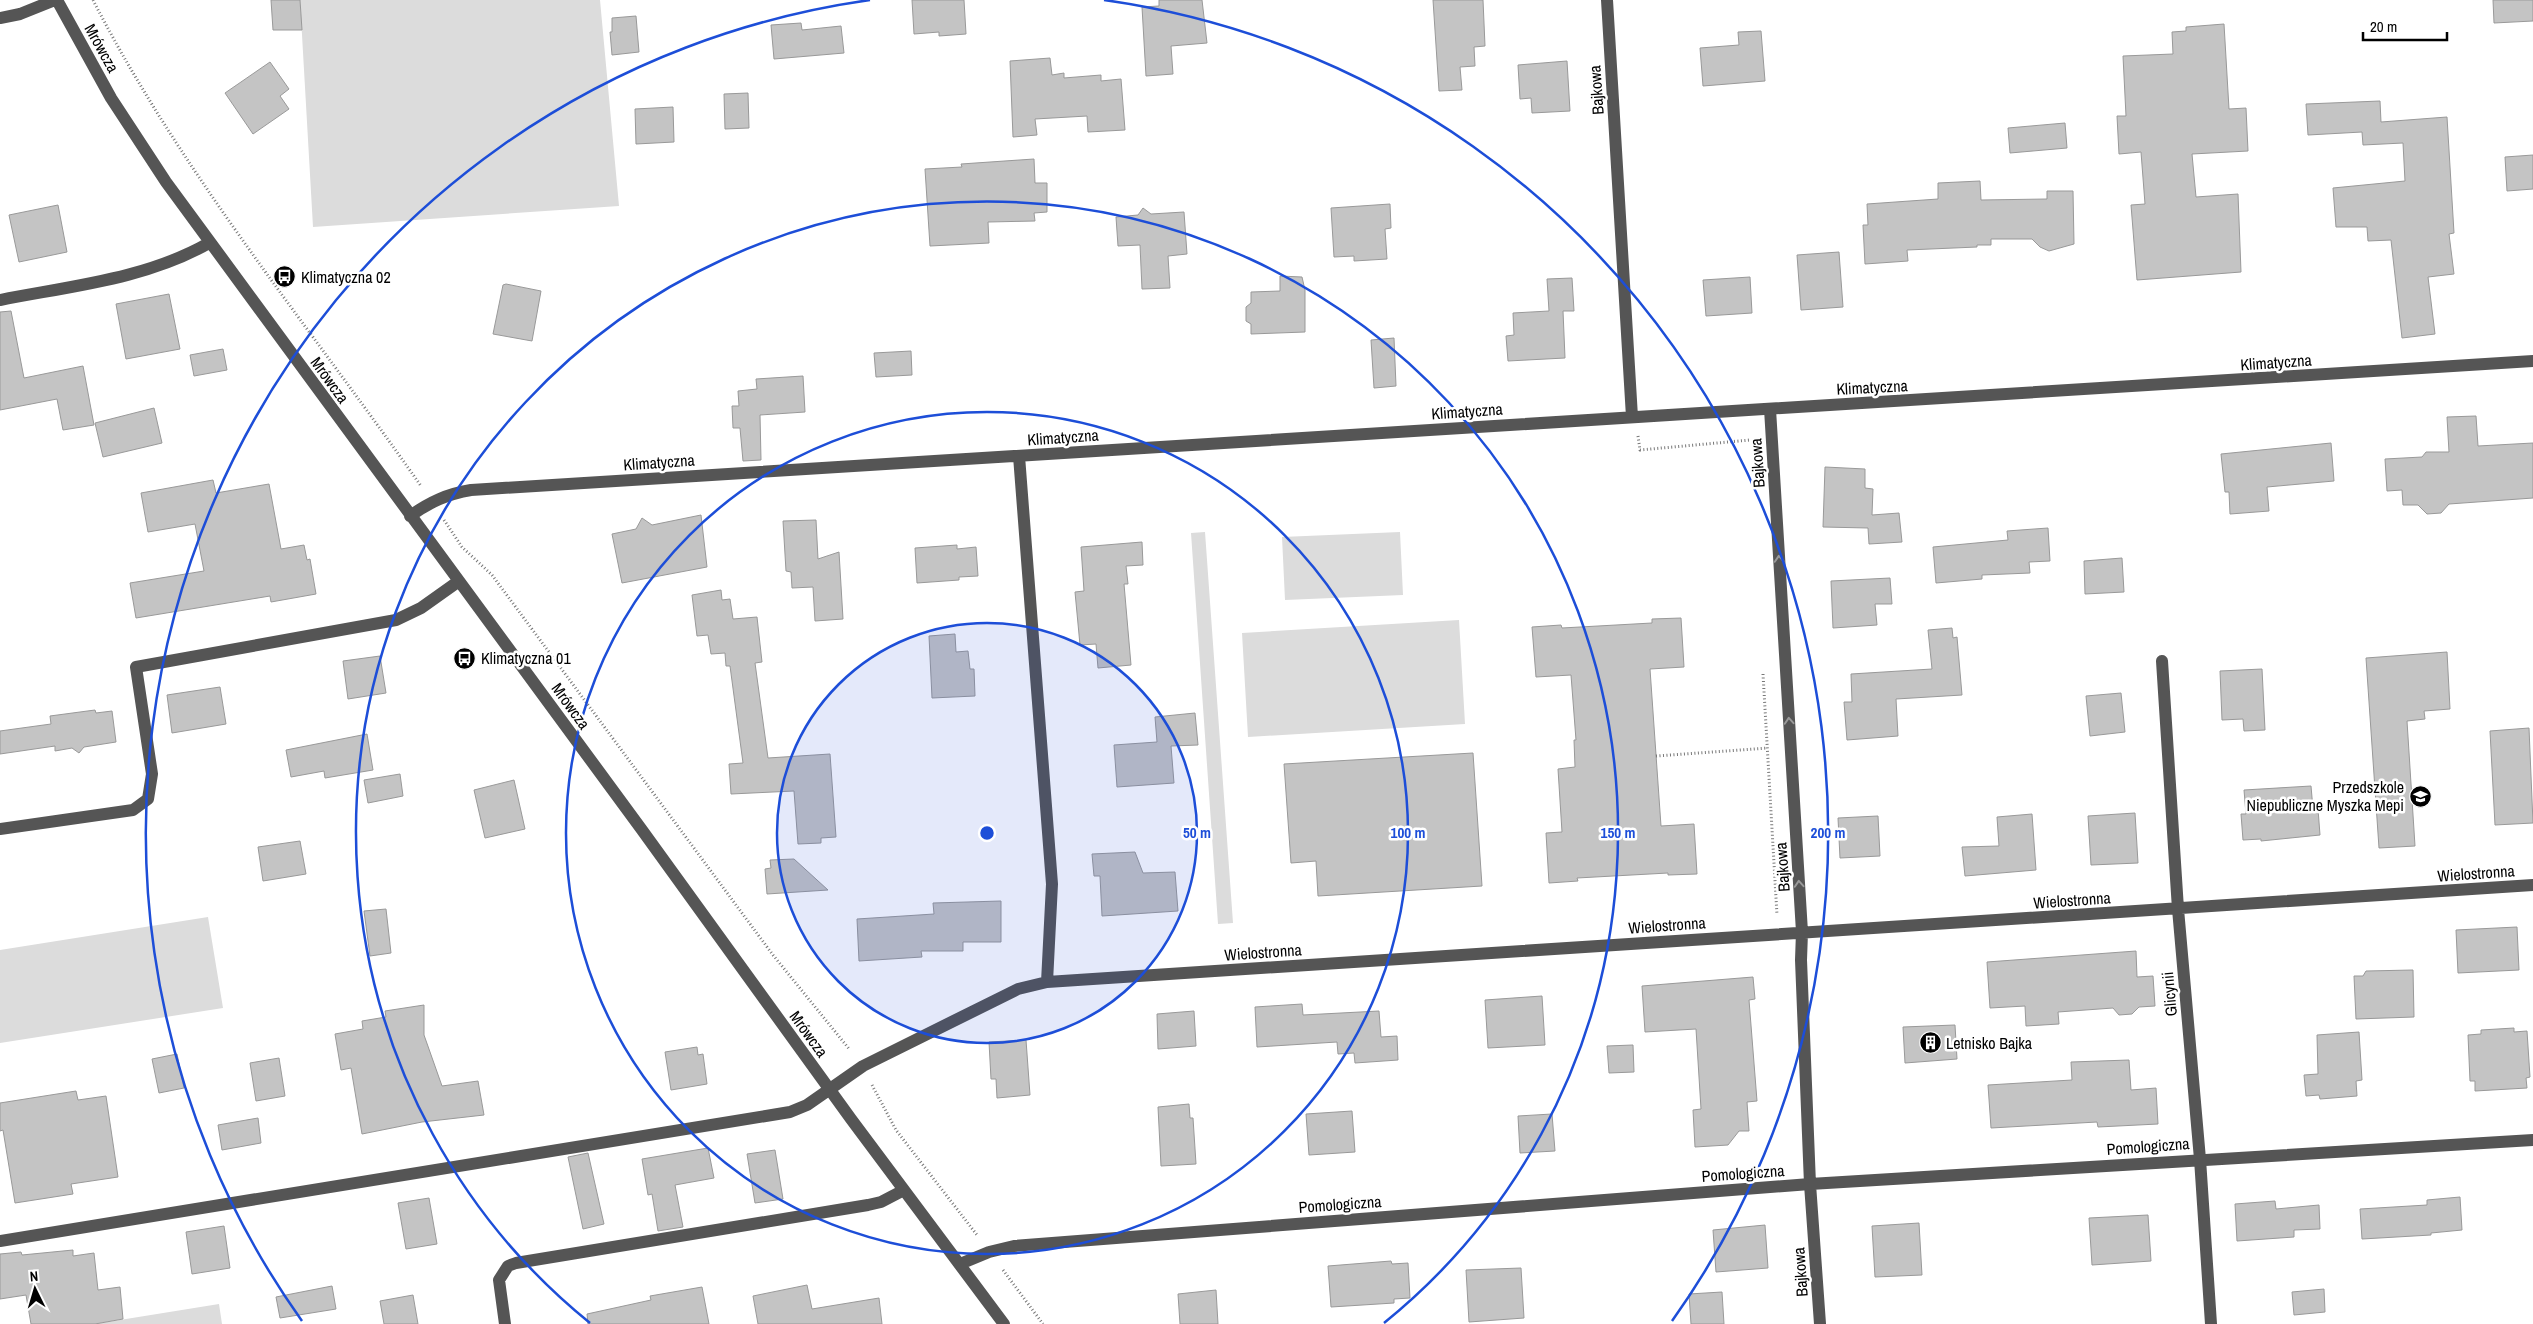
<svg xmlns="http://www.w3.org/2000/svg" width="2533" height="1324" font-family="'Archivo Narrow',sans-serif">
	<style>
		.green { fill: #dcdcdc }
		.building { fill: #c4c4c4; stroke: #999 }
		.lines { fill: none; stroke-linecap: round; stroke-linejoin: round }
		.path { stroke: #777; stroke-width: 3; stroke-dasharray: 1 2.5; stroke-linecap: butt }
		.minor { stroke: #555; stroke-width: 12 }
		.oneway { stroke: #999 }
		.ring { fill: none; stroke: #1d4ed8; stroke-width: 2.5 }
		.labels { text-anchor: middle; stroke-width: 5; stroke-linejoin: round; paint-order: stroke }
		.street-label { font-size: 16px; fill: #000; stroke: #fff }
		.poi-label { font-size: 16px; fill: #000; stroke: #fff; text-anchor: start }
		.centre { fill: #1d4ed8; stroke: #fff; stroke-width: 2.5 }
		.ring-label { font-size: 15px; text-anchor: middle; font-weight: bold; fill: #1d4ed8; stroke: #fff; stroke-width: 5; stroke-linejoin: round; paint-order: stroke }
	</style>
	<rect width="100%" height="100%" fill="#fff"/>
	<path class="green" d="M 300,0 L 600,0 L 619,206 L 313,227 Z
		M 1205,532 L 1233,923 L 1218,924 L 1191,533 Z
		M 1400,532 L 1403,595 L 1285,600 L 1282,537 Z
		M 1459,620 L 1465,724 L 1248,737 L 1242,633 Z
		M 208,917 L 223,1008 L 0,1043 L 0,950 Z
		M 219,1304 L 222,1324 L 95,1324 Z"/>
	<path class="building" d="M 271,0 L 300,0 L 302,30 L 273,30 Z
		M 912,0 L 964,0 L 966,34 L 939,36 L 939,32 L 914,34 Z
		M 1159,0 L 1202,0 L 1207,43 L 1171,46 L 1173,74 L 1146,76 L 1142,7 L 1159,6 Z
		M 1433,0 L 1483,0 L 1485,46 L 1474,47 L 1475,66 L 1460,67 L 1462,90 L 1439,91 Z
		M 2493,0 L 2533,0 L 2533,21 L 2494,23 Z
		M 636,16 L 639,52 L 612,55 L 610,32 L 612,32 L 612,18 Z
		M 801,23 L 802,30 L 841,26 L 844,53 L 774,59 L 771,25 Z
		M 2224,24 L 2229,109 L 2246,108 L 2248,151 L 2192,154 L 2196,197 L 2238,194 L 2241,272 L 2137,280 L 2131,205 L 2145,204 L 2141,152 L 2119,154 L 2117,116 L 2126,116 L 2123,56 L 2173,54 L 2172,32 L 2186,31 L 2186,27 Z
		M 1761,31 L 1765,81 L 1703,86 L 1700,48 L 1739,45 L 1738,32 Z
		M 1050,58 L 1052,75 L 1064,73 L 1064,78 L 1101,75 L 1101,81 L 1121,79 L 1125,130 L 1088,132 L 1087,116 L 1035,119 L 1037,135 L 1013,137 L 1010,61 Z
		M 1567,61 L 1570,111 L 1532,113 L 1531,98 L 1520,99 L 1518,65 Z
		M 270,62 L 289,89 L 280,96 L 289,109 L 253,134 L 225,93 Z
		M 748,93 L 749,128 L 725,129 L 724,94 Z
		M 2380,101 L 2381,122 L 2447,117 L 2454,233 L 2449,234 L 2454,274 L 2428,277 L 2435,334 L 2402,338 L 2391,240 L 2368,241 L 2367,227 L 2336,227 L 2333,188 L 2405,181 L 2403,143 L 2363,145 L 2362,132 L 2308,135 L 2306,104 Z
		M 673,107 L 674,142 L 636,144 L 635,109 Z
		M 2065,123 L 2067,148 L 2010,153 L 2008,128 Z
		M 2533,155 L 2533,189 L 2507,191 L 2505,157 Z
		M 1034,159 L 1035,183 L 1047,183 L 1047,212 L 1034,213 L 1035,221 L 988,222 L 989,243 L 930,246 L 925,169 L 962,167 L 961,164 Z
		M 1980,181 L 1981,200 L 2047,199 L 2047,191 L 2073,191 L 2074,244 L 2049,251 L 2040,247 L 2032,239 L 1991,239 L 1991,245 L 1977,245 L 1977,247 L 1907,250 L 1908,261 L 1865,264 L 1863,225 L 1868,225 L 1867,204 L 1938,199 L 1938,183 Z
		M 1390,204 L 1391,228 L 1385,229 L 1387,259 L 1354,261 L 1354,256 L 1334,257 L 1331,208 Z
		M 58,205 L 67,252 L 19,262 L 9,215 Z
		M 1143,208 L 1151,214 L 1184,212 L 1187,254 L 1168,256 L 1170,288 L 1142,289 L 1140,245 L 1118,246 L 1116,217 L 1138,215 Z
		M 1839,252 L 1843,307 L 1801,310 L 1797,255 Z
		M 1280,276 L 1302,277 L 1305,290 L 1305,332 L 1251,334 L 1251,324 L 1246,321 L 1246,307 L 1251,303 L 1251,292 L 1280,291 Z
		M 1750,277 L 1752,313 L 1706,316 L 1703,280 Z
		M 1572,278 L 1574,311 L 1563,311 L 1565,358 L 1508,361 L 1506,336 L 1514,335 L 1513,313 L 1549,311 L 1547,279 Z
		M 506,284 L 541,291 L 532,341 L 493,334 L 503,285 Z
		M 169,294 L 180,349 L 126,359 L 116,304 Z
		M 11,311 L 24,378 L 83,366 L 94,425 L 63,430 L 57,399 L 0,410 L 0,312 Z
		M 1394,338 L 1396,386 L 1374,388 L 1371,340 Z
		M 223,349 L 227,370 L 194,376 L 190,355 Z
		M 911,351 L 912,375 L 876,377 L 874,353 Z
		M 803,376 L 805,412 L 760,415 L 761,460 L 743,461 L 740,428 L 733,428 L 732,406 L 739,406 L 738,391 L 757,389 L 756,379 Z
		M 154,408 L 162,443 L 103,457 L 95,423 Z
		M 2476,416 L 2478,446 L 2533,443 L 2533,498 L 2449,504 L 2441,513 L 2427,514 L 2418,505 L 2403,505 L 2402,490 L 2387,491 L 2385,459 L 2422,457 L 2426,452 L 2449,452 L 2447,417 Z
		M 2331,443 L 2334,481 L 2267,487 L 2269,511 L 2230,514 L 2229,492 L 2225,492 L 2221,454 Z
		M 1825,467 L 1865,469 L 1865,488 L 1873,489 L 1872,515 L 1899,513 L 1902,542 L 1869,544 L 1868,528 L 1823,527 Z
		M 213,480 L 216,493 L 269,484 L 281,549 L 304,545 L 307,560 L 310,559 L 316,594 L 271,602 L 270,596 L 136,618 L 130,583 L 204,571 L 195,524 L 148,532 L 141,493 Z
		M 701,515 L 707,567 L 622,583 L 612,534 L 636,529 L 642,518 L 652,525 Z
		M 816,520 L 818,559 L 839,552 L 843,619 L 815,621 L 813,587 L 792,588 L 791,572 L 786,571 L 783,521 Z
		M 2048,528 L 2050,561 L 2029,562 L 2030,573 L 1982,575 L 1982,579 L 1936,583 L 1933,547 L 2008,540 L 2007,531 Z
		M 1142,542 L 1143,565 L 1126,566 L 1128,584 L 1124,584 L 1131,665 L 1098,668 L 1096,644 L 1080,645 L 1075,592 L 1084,591 L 1081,547 Z
		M 957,545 L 957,549 L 976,547 L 978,576 L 959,577 L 959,580 L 917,583 L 915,548 Z
		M 2122,558 L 2124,592 L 2085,594 L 2084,561 Z
		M 1890,578 L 1892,604 L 1875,604 L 1877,625 L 1833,628 L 1831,581 Z
		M 721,590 L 722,600 L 730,599 L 733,619 L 757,617 L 762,662 L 755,663 L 768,758 L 830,754 L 836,837 L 821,838 L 821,843 L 798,844 L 794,791 L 731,794 L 729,764 L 743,763 L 730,666 L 726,666 L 725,653 L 711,654 L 708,635 L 697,636 L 692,595 Z
		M 1681,618 L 1684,667 L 1650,669 L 1661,826 L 1694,824 L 1697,874 L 1668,875 L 1668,873 L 1577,878 L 1578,881 L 1549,883 L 1546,833 L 1562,832 L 1558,769 L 1575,767 L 1574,740 L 1576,740 L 1571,675 L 1536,677 L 1532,627 L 1561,625 L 1562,628 L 1652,623 L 1652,619 Z
		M 1952,628 L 1953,638 L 1957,637 L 1962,695 L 1896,699 L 1898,736 L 1847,740 L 1844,702 L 1852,702 L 1851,674 L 1932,669 L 1928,630 Z
		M 955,634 L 956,652 L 968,651 L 970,669 L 974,669 L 975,696 L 932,698 L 929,636 Z
		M 2447,652 L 2450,709 L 2424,711 L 2425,719 L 2407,721 L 2415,846 L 2379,848 L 2366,658 Z
		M 380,656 L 386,693 L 348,699 L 343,661 Z
		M 2262,669 L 2265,730 L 2244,731 L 2243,719 L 2222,720 L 2220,671 Z
		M 220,687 L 226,724 L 172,733 L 167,695 Z
		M 2121,693 L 2125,732 L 2090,736 L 2086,696 Z
		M 95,710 L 96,713 L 112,711 L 116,742 L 84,747 L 79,753 L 72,748 L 55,751 L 55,746 L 0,754 L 0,731 L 51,724 L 50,716 Z
		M 1195,713 L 1198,745 L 1171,746 L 1174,783 L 1117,787 L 1114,745 L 1157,742 L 1155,717 Z
		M 2529,728 L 2533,823 L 2495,825 L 2490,731 Z
		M 367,734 L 373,770 L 325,778 L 324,771 L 291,777 L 286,750 Z
		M 1473,753 L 1482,886 L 1318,896 L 1316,861 L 1291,863 L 1284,764 Z
		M 400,774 L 403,796 L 368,803 L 364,780 Z
		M 514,780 L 525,829 L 485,838 L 474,790 Z
		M 2311,786 L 2313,809 L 2318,809 L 2320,835 L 2261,841 L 2261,839 L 2243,840 L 2241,814 L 2246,814 L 2244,790 Z
		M 2135,813 L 2138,863 L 2091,865 L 2088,816 Z
		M 2032,814 L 2036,870 L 1965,876 L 1962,847 L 1999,846 L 1997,817 Z
		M 1878,816 L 1880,856 L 1840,858 L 1838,818 Z
		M 300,841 L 306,874 L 263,881 L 258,847 Z
		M 1135,852 L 1143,873 L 1175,872 L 1178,911 L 1102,916 L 1100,876 L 1094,876 L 1092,854 Z
		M 794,859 L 828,890 L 767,894 L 765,869 L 771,868 L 770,860 Z
		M 1001,901 L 1001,942 L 963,942 L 963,951 L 921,951 L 922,957 L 859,961 L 857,919 L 934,914 L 933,903 Z
		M 386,909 L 391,953 L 370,956 L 364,911 Z
		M 2517,927 L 2519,970 L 2458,973 L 2456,930 Z
		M 2136,951 L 2137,977 L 2153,976 L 2155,1006 L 2139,1007 L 2132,1014 L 2119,1015 L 2113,1008 L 2058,1012 L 2059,1024 L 2026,1026 L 2025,1006 L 1990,1008 L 1987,962 Z
		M 2413,970 L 2414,1017 L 2356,1019 L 2354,976 L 2363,976 L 2366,971 Z
		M 1753,977 L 1755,999 L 1749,1000 L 1757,1101 L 1747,1102 L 1749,1131 L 1739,1131 L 1728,1145 L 1695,1147 L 1693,1110 L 1701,1109 L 1696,1029 L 1645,1032 L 1642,986 Z
		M 1542,996 L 1545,1045 L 1488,1048 L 1485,1000 Z
		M 1302,1004 L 1303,1015 L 1379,1011 L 1381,1037 L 1397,1036 L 1398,1060 L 1355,1063 L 1354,1053 L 1338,1054 L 1337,1042 L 1257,1047 L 1255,1007 Z
		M 424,1005 L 424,1035 L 442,1086 L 478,1081 L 484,1115 L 422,1122 L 362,1134 L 351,1068 L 341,1070 L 335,1034 L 363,1029 L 362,1021 L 386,1017 L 385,1011 Z
		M 1194,1011 L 1196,1046 L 1158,1049 L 1157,1014 Z
		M 1955,1025 L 1957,1059 L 1905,1063 L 1903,1027 Z
		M 2514,1028 L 2514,1032 L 2527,1031 L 2530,1077 L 2526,1078 L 2527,1088 L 2475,1091 L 2475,1081 L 2470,1081 L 2468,1035 L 2481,1034 L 2481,1030 Z
		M 2359,1032 L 2362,1080 L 2356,1081 L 2357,1096 L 2320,1099 L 2319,1095 L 2306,1096 L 2304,1075 L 2318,1074 L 2317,1035 Z
		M 1026,1040 L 1030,1095 L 997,1098 L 996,1079 L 991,1079 L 989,1042 Z
		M 1633,1045 L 1634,1072 L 1609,1073 L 1607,1046 Z
		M 697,1047 L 698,1055 L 703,1054 L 707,1084 L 671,1090 L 665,1052 Z
		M 177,1054 L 184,1088 L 159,1093 L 152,1059 Z
		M 279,1058 L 285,1096 L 256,1101 L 250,1063 Z
		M 2129,1060 L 2131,1090 L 2156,1088 L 2158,1124 L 2098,1127 L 2097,1122 L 1991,1128 L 1988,1085 L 2072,1080 L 2071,1062 Z
		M 76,1091 L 78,1100 L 106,1096 L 118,1177 L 71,1184 L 73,1194 L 15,1203 L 3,1130 L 0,1131 L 0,1103 Z
		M 1189,1104 L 1190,1118 L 1193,1118 L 1196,1164 L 1161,1166 L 1158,1107 Z
		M 1352,1111 L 1355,1152 L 1309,1155 L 1306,1114 Z
		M 1552,1114 L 1555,1151 L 1520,1153 L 1518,1116 Z
		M 258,1118 L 261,1143 L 222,1150 L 218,1125 Z
		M 708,1148 L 714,1178 L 675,1185 L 683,1227 L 658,1231 L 652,1194 L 648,1195 L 642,1159 Z
		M 775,1150 L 783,1199 L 755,1203 L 747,1154 Z
		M 588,1153 L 604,1224 L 583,1229 L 568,1157 Z
		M 2460,1197 L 2462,1230 L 2431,1233 L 2431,1235 L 2362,1239 L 2360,1209 L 2427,1205 L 2427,1200 Z
		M 429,1198 L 437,1244 L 406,1249 L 398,1203 Z
		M 2275,1201 L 2276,1209 L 2319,1205 L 2320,1229 L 2294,1230 L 2294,1237 L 2237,1241 L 2235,1204 Z
		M 2148,1215 L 2151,1261 L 2092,1265 L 2089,1218 Z
		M 1919,1223 L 1922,1275 L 1875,1277 L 1872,1226 Z
		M 1765,1225 L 1768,1268 L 1716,1272 L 1713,1230 Z
		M 224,1226 L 230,1268 L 192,1274 L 186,1232 Z
		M 73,1250 L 73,1256 L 94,1253 L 98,1290 L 120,1287 L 123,1319 L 95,1324 L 31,1324 L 26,1295 L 0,1299 L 0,1254 L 21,1252 L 22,1255 Z
		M 1391,1261 L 1392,1264 L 1408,1263 L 1410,1298 L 1394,1299 L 1394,1303 L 1331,1307 L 1328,1266 Z
		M 1521,1268 L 1524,1318 L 1469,1322 L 1466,1270 Z
		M 807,1285 L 812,1309 L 879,1298 L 882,1324 L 758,1324 L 753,1296 Z
		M 332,1286 L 336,1309 L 280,1318 L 276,1297 Z
		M 702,1287 L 709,1324 L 588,1324 L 587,1314 L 651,1300 L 650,1296 Z
		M 2324,1289 L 2325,1312 L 2294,1315 L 2292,1292 Z
		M 1216,1290 L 1218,1324 L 1180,1324 L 1178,1294 Z
		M 1722,1292 L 1724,1324 L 1691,1324 L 1689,1294 Z
		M 413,1295 L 418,1324 L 384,1324 L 380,1301 Z"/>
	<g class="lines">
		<path class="path" d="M 93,0 C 182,174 309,326 421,486
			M 1638,436 L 1640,450 L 1750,440
			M 444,520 L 462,547 L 492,575 L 773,955 L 850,1050
			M 1763,674 L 1777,915
			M 1656,756 L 1767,748
			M 872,1085 L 896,1130 L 977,1235
			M 1003,1270 L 1043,1324"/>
		<path class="minor" d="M 57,0 L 111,98 L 166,182 L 642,830 L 851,1119 L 1004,1324
			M 1607,0 L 1632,417
			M 0,18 L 20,14 L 55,0
			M 0,300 C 71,286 146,279 209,243
			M 1770,409 L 1802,932 L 1801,960 L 1810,1184 L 1820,1324
			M 1019,456 L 1052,884 L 1047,982
			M 410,516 C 430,502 447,494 471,490 L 2533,361
			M 2162,661 L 2178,909 L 2200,1159 L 2211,1324
			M 0,829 L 133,810 L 148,799 L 152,774 L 136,667 L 396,620 L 421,608 L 459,581
			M 0,1241 L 790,1112 L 807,1105 L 863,1066 L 1018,989 L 1047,982 L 2533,885
			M 960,1264 L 989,1252 L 1014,1246 L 1810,1184 L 2533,1140
			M 505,1324 L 499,1280 L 508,1266 L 516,1263 L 868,1205 L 881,1202 L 904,1190"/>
	</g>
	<defs><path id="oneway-chevron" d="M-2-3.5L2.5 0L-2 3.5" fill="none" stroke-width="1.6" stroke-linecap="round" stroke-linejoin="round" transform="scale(1.25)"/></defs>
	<g class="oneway">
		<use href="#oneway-chevron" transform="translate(1779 559) rotate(-94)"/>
		<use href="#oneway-chevron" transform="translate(1789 721) rotate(-94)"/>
		<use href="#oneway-chevron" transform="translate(1799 884) rotate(-94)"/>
	</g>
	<circle cx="987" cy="833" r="210" fill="#1d4ed8" fill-opacity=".12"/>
	<g class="ring">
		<circle cx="987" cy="833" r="210"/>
		<circle cx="987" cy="833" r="421"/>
		<path d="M590 1323A631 631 0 1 1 1384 1323"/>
		<path d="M302 1321A841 841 0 0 1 870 0M1104 0A841 841 0 0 1 1672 1321"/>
	</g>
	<defs>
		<symbol id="bus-disc" viewBox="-11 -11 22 22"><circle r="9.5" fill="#000" stroke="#fff"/><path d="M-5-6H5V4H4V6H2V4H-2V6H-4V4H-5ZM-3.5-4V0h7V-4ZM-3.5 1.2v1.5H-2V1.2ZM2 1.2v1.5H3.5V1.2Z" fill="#fff"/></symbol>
		<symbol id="school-disc" viewBox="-11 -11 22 22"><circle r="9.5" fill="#000" stroke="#fff"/><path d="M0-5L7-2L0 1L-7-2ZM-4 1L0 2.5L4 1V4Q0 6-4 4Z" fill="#fff"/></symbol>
		<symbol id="building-disc" viewBox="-11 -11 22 22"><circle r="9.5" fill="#000" stroke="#fff"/><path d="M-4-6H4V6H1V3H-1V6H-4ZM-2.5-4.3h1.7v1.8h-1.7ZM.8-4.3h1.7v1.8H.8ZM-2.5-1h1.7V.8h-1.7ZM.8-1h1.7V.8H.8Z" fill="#fff"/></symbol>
	</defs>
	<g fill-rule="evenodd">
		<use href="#bus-disc" x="272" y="264" width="25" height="25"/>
		<use href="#bus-disc" x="452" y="646" width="25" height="25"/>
		<use href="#school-disc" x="2408" y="784" width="25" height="25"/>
		<use href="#building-disc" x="1918" y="1030" width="25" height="25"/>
	</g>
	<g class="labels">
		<g class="street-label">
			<text transform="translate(102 48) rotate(61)" y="6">Mrówcza</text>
			<text transform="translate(1596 90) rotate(-94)" y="6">Bajkowa</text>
			<text transform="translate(2276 362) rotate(-4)" y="6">Klimatyczna</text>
			<text transform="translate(330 380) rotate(54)" y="6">Mrówcza</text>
			<text transform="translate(1872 387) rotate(-3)" y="6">Klimatyczna</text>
			<text transform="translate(1467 411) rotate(-4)" y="6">Klimatyczna</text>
			<text transform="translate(1063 437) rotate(-4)" y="6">Klimatyczna</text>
			<text transform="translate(659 462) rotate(-4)" y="6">Klimatyczna</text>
			<text transform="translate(1757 463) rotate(-94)" y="6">Bajkowa</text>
			<text transform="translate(571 706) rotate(54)" y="6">Mrówcza</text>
			<text transform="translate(1782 867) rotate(-94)" y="6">Bajkowa</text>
			<text transform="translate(2476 873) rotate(-4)" y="6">Wielostronna</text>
			<text transform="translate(2072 900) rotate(-4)" y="6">Wielostronna</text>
			<text transform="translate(1667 925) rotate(-4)" y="6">Wielostronna</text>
			<text transform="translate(1263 952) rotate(-4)" y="6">Wielostronna</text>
			<text transform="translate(2169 994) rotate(-95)" y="6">Glicynii</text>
			<text transform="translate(809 1034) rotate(54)" y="6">Mrówcza</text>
			<text transform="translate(2148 1146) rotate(-4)" y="6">Pomologiczna</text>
			<text transform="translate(1743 1173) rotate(-4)" y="6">Pomologiczna</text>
			<text transform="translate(1340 1204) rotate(-4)" y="6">Pomologiczna</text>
			<text transform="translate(1800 1272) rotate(-94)" y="6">Bajkowa</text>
		</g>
		<g class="poi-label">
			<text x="301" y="283">Klimatyczna 02</text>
			<text x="481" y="664">Klimatyczna 01</text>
			<text x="2404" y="793" text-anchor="end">Przedszkole<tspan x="2404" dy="18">Niepubliczne Myszka Mepi</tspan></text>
			<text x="1946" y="1049">Letnisko Bajka</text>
		</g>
	</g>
	<circle cx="987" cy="833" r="8" class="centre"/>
	<g class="ring-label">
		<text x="1197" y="838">50 m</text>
		<text x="1408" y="838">100 m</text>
		<text x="1618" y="838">150 m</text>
		<text x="1828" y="838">200 m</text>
	</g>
	<g transform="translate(35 1289) rotate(355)" stroke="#ffffff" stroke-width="4" paint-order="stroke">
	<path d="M0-4L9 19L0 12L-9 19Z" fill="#000000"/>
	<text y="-8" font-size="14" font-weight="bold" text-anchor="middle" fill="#000000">N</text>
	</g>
	<path d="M2363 32v8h84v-8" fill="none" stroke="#000000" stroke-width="2.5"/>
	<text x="2370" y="32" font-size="15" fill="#000000" stroke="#ffffff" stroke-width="4" paint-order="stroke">20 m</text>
</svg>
